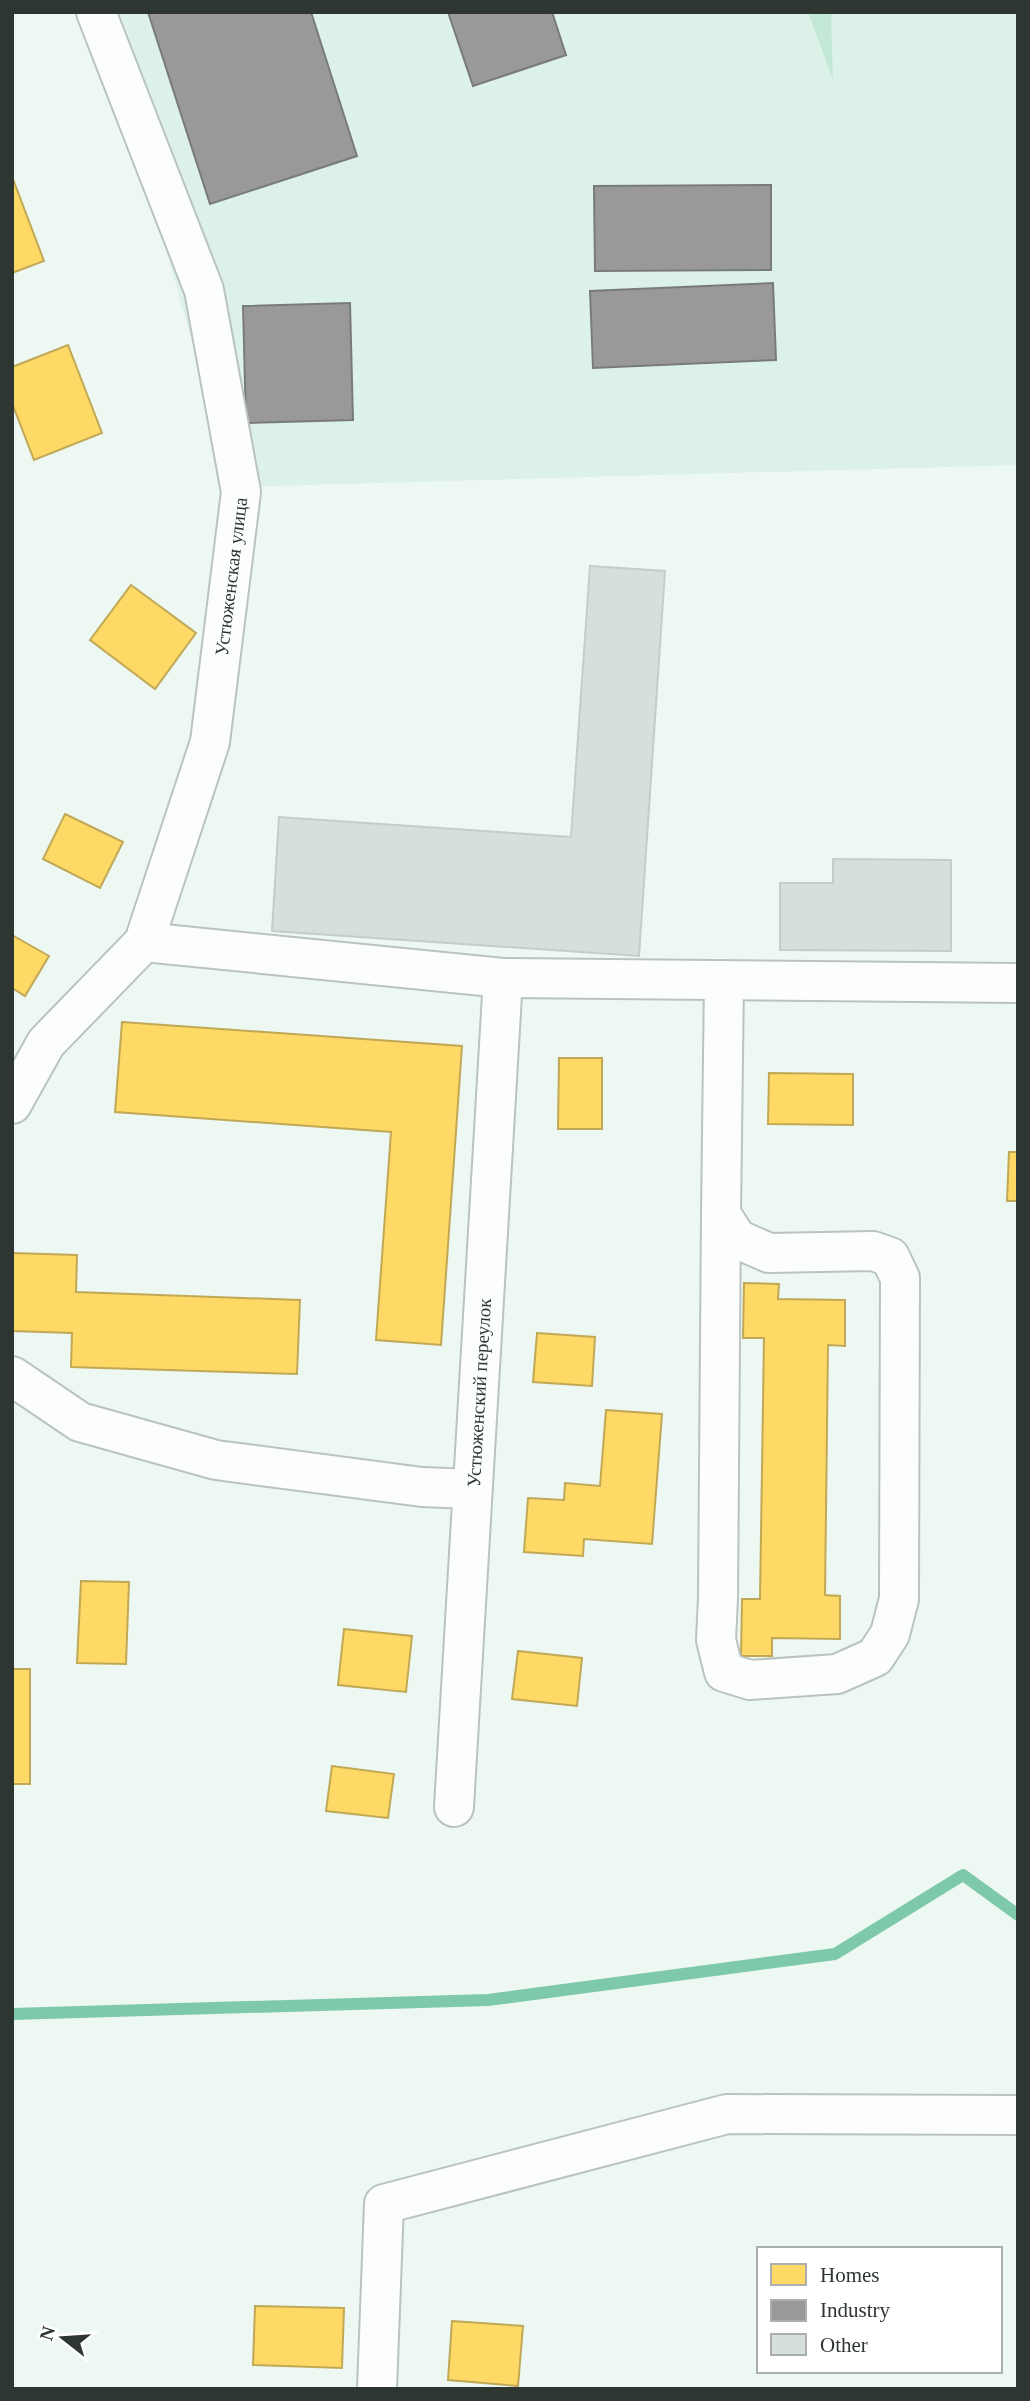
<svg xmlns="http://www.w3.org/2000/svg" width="1030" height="2401" font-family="'Times New Roman',serif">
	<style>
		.built { fill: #dcf1e7 }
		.green { fill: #c3e8d8 }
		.homes { fill: #ffd966; stroke: #c0a856; stroke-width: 2 }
		.industry { fill: #999; stroke: #797b7a; stroke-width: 2 }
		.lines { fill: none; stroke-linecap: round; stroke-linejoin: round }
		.stream { stroke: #7ec8ac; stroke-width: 12 }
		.building { fill: #d7dfdb; stroke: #c4cdc9; stroke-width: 2 }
		.minor-casing { stroke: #bac3bf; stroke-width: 42 }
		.minor { stroke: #fcfefd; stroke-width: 38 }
		.labels { text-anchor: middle; stroke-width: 7; stroke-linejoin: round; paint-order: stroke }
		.street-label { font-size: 19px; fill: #2e3632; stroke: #fff }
	</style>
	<rect width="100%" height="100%" fill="#edf8f3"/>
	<path class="built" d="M 99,12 L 1018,12 L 1018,465 L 233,487 Z"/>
	<path class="green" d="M 808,12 L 831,12 L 833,80 Z"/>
	<path class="homes" d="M 13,179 L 44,261 L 12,273 L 12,179 Z
		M 68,345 L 102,433 L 34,460 L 12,403 L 12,367 Z
		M 131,585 L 196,633 L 155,689 L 90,640 Z
		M 65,814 L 123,842 L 100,888 L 43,859 Z
		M 12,935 L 49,956 L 25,996 L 12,988 Z
		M 122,1022 L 462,1046 L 441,1345 L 376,1340 L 391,1132 L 115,1112 Z
		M 559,1058 L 602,1058 L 602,1129 L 558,1129 Z
		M 769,1073 L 853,1074 L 853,1125 L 768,1124 Z
		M 1009,1152 L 1018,1152 L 1018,1201 L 1007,1201 Z
		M 12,1253 L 77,1255 L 76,1292 L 300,1300 L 297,1374 L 71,1367 L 72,1333 L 12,1331 Z
		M 744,1283 L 779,1284 L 778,1299 L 845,1300 L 845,1346 L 828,1345 L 825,1595 L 840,1596 L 840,1639 L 772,1638 L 772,1656 L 741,1656 L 742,1599 L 760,1599 L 764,1338 L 743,1338 Z
		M 537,1333 L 595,1337 L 592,1386 L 533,1382 Z
		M 606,1410 L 662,1414 L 652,1544 L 584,1539 L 583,1556 L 524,1552 L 528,1498 L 564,1500 L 565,1483 L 600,1486 Z
		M 81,1581 L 129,1582 L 126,1664 L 77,1663 Z
		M 344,1629 L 412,1636 L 406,1692 L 338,1685 Z
		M 518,1651 L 582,1658 L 577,1706 L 512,1699 Z
		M 12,1669 L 30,1669 L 30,1784 L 12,1784 Z
		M 332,1766 L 394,1774 L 388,1818 L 326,1811 Z
		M 255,2306 L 344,2308 L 342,2368 L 253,2365 Z
		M 452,2321 L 523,2326 L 518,2386 L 448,2380 Z"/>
	<path class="industry" d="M 148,12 L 311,12 L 357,156 L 210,204 Z
		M 448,12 L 552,12 L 566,55 L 473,86 Z
		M 771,185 L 771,270 L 595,271 L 594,186 Z
		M 773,283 L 776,360 L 593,368 L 590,291 Z
		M 350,303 L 353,420 L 246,423 L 243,306 Z"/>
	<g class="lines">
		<path class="stream" d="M 12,2014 L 488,2000 L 835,1954 L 963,1875 L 1018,1915"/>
	</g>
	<path class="building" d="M 590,566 L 665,571 L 639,956 L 272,931 L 279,817 L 571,837 Z
		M 833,859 L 951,860 L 951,951 L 780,950 L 780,883 L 833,883 Z"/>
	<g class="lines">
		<defs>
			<g id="minor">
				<path d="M 144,942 L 503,978 L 1018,983"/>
				<path id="s1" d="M 12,1104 L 46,1043 L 144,942 L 210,742 L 241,492 L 204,290 L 96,12"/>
				<path d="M 721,1214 L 718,1598 L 716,1640 L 724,1672 L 750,1680 L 837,1674 L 875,1657 L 890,1634 L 899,1599 L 900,1278 L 890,1257 L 873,1251 L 769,1253 L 737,1239 L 721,1214 L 724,980"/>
				<path d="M 12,1376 L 80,1422 L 216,1460 L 422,1487 L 472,1489"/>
				<path id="s2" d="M 454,1807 L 503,978"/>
				<path d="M 377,2389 L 384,2204 L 727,2114 L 1018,2115"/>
			</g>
		</defs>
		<use href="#minor" class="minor-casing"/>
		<use href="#minor" class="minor"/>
	</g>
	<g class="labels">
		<g class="street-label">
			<text dy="7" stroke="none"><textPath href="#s1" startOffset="588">Устюженская улица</textPath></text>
			<text dy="7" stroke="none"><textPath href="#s2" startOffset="415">Устюженский переулок</textPath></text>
		</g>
	</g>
	<rect width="1030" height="2401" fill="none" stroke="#2e3632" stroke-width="28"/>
	<rect x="757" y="2247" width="245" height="126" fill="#ffffff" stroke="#abafad" stroke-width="2"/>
	<rect x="771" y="2264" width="35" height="21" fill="#ffd966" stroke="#abafad" stroke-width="2"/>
	<text x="820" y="2282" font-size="21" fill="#2e3632">Homes</text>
	<rect x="771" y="2300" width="35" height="21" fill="#999999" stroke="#abafad" stroke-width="2"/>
	<text x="820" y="2317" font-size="21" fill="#2e3632">Industry</text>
	<rect x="771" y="2334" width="35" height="21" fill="#d7dfdb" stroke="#abafad" stroke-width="2"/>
	<text x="820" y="2352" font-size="21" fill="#2e3632">Other</text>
	<g transform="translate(63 2338) rotate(287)" stroke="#ffffff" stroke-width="5" paint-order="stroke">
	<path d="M0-5L12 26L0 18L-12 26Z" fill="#2e3632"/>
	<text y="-10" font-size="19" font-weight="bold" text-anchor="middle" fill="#2e3632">N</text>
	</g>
</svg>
